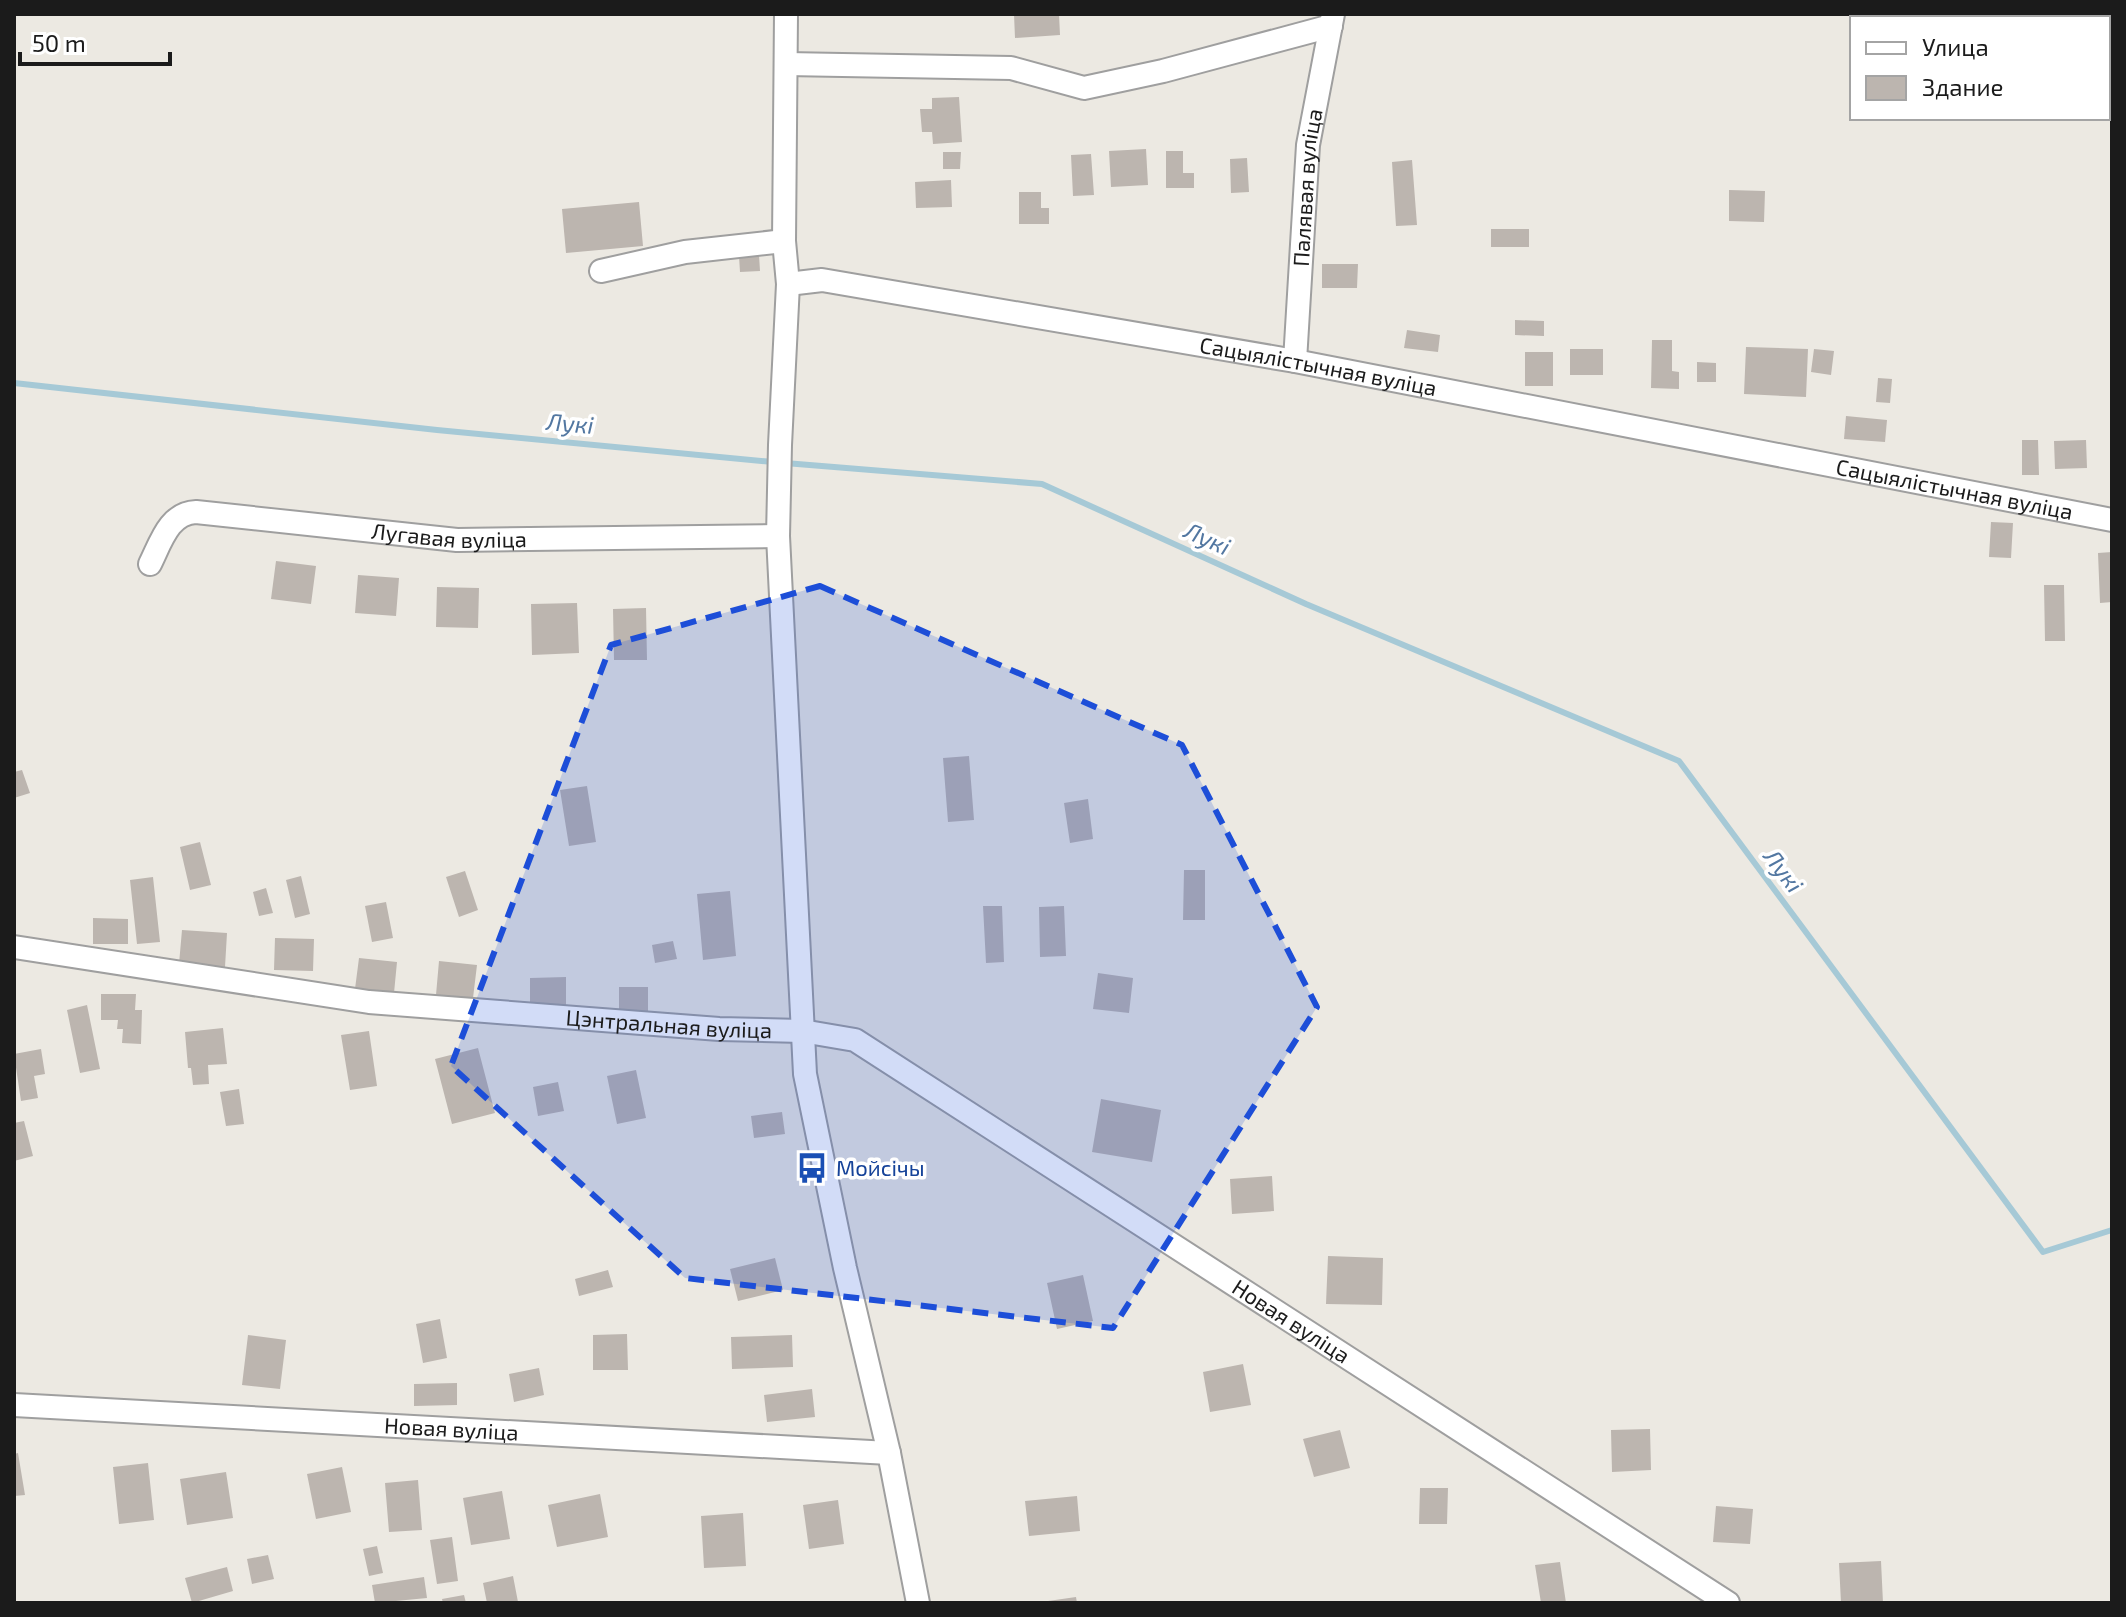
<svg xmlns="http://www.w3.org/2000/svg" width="2126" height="1617" font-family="'Exo 2',sans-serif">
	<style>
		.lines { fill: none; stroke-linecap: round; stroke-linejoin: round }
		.stream { stroke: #a6c9d6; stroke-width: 6 }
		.building { fill: #bcb5af }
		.minor-casing { stroke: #9f9f9f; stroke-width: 26 }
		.minor { stroke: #fff; stroke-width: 22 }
		.marked { fill: #1d4ed8; fill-opacity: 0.2; stroke: #1d4ed8; stroke-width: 6; stroke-dasharray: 16 10; stroke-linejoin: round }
		.labels { text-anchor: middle; stroke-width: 7; stroke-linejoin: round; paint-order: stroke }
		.street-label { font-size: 22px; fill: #1b1b1b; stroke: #fff }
		.transit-label { font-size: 22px; fill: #164399; stroke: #fff; text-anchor: start }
		.water-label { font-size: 24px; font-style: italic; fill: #5277a1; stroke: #fff }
	</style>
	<rect width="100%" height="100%" fill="#ece9e2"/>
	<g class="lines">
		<path class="stream" d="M 14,383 L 437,430 L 773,462
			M 785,463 L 1042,484 L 1306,604 L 1679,761 L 2043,1252 L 2112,1230"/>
	</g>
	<path class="building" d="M 1014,14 L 1059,14 L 1060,35 L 1015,38 Z
		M 959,97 L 962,142 L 933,144 L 932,132 L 922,132 L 920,109 L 932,109 L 932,98 Z
		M 1146,149 L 1148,185 L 1111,187 L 1109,151 Z
		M 1166,151 L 1183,151 L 1183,173 L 1194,173 L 1194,188 L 1166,188 Z
		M 943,152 L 961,152 L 960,169 L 943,169 Z
		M 1091,154 L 1094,195 L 1073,196 L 1071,155 Z
		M 1247,158 L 1249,192 L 1231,193 L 1230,159 Z
		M 1412,160 L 1417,225 L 1396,226 L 1392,162 Z
		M 951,180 L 952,207 L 916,208 L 915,182 Z
		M 1729,190 L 1765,191 L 1764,222 L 1729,221 Z
		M 1019,192 L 1041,192 L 1041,208 L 1049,208 L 1049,224 L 1019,224 Z
		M 639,202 L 643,246 L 566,253 L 562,209 Z
		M 1491,229 L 1529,229 L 1529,247 L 1491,247 Z
		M 759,255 L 760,271 L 740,272 L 739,256 Z
		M 1322,264 L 1358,264 L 1357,288 L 1322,288 Z
		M 1515,320 L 1544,321 L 1544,336 L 1515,335 Z
		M 1407,330 L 1440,335 L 1438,352 L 1404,348 Z
		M 1652,340 L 1672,340 L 1672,371 L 1679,372 L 1679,389 L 1651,388 Z
		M 1746,347 L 1808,349 L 1806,397 L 1744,394 Z
		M 1570,349 L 1603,349 L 1603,375 L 1570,375 Z
		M 1814,349 L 1834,351 L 1831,375 L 1811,372 Z
		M 1525,352 L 1553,352 L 1553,386 L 1525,386 Z
		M 1697,362 L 1716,363 L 1716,382 L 1697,382 Z
		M 1878,378 L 1892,379 L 1890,403 L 1876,402 Z
		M 1846,416 L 1887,420 L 1885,442 L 1844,439 Z
		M 2022,440 L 2038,440 L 2039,475 L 2022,475 Z
		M 2086,440 L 2087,468 L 2055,469 L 2054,441 Z
		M 1991,522 L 2013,523 L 2011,558 L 1989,557 Z
		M 2112,552 L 2112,602 L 2100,603 L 2098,553 Z
		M 276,561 L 316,566 L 311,604 L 271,599 Z
		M 358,575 L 399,578 L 396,616 L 355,613 Z
		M 2044,585 L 2064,585 L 2065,641 L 2045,641 Z
		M 437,587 L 479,588 L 478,628 L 436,627 Z
		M 577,603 L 579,653 L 532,655 L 531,604 Z
		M 646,608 L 647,660 L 614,660 L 613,609 Z
		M 969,756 L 974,820 L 948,822 L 943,758 Z
		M 22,770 L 30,793 L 14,798 L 14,772 Z
		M 587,786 L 596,842 L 569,846 L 560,790 Z
		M 1088,799 L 1093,839 L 1070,843 L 1064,803 Z
		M 200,842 L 211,885 L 190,890 L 180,847 Z
		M 1184,870 L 1205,870 L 1205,920 L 1183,920 Z
		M 465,871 L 478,910 L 459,917 L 446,877 Z
		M 301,876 L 310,914 L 295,918 L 286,880 Z
		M 153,877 L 160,942 L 137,944 L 130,880 Z
		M 266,888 L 273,913 L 259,916 L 253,892 Z
		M 730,891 L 736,956 L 703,960 L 697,894 Z
		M 386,902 L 393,938 L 372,942 L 365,906 Z
		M 983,906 L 1002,906 L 1004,962 L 986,963 Z
		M 1064,906 L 1066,956 L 1040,957 L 1039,907 Z
		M 93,918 L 128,919 L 128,944 L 93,944 Z
		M 182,930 L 227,933 L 225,967 L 179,964 Z
		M 275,938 L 314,939 L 313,971 L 274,970 Z
		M 673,941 L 677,959 L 655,963 L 652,945 Z
		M 359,958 L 397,962 L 394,993 L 355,989 Z
		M 439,961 L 477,965 L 473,998 L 436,995 Z
		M 1098,973 L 1133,978 L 1129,1013 L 1093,1009 Z
		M 566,977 L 566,1005 L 530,1005 L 530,978 Z
		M 619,987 L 648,987 L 648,1014 L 619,1015 Z
		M 101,994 L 136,994 L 135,1010 L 142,1010 L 141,1044 L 122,1043 L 123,1029 L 117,1029 L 118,1020 L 101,1020 Z
		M 87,1005 L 100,1069 L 80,1073 L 67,1010 Z
		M 223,1028 L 227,1064 L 208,1065 L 209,1084 L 193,1085 L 191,1068 L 188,1068 L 185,1032 Z
		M 369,1031 L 377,1086 L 350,1090 L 341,1035 Z
		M 478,1048 L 495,1113 L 452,1124 L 435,1059 Z
		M 41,1049 L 45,1074 L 34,1076 L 38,1098 L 21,1101 L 14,1054 Z
		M 636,1070 L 646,1118 L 617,1124 L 607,1076 Z
		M 558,1082 L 564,1111 L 538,1116 L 533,1087 Z
		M 239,1089 L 244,1124 L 226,1126 L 220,1092 Z
		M 1101,1099 L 1161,1110 L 1152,1162 L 1092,1152 Z
		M 782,1112 L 785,1134 L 754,1138 L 751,1116 Z
		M 24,1121 L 33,1156 L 14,1161 L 14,1123 Z
		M 1272,1176 L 1274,1211 L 1232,1214 L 1230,1179 Z
		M 1328,1256 L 1383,1258 L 1382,1305 L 1326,1304 Z
		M 775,1258 L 783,1290 L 738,1301 L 730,1269 Z
		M 608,1270 L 613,1287 L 579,1296 L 575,1279 Z
		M 1083,1275 L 1093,1321 L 1057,1329 L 1047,1283 Z
		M 440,1319 L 447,1358 L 423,1363 L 416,1324 Z
		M 627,1334 L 628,1370 L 593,1370 L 593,1335 Z
		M 248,1335 L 286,1340 L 280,1389 L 242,1385 Z
		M 792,1335 L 793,1367 L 732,1369 L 731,1337 Z
		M 1243,1364 L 1251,1405 L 1210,1412 L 1203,1372 Z
		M 539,1368 L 544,1395 L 514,1402 L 509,1374 Z
		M 457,1383 L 457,1405 L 414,1406 L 414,1384 Z
		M 812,1389 L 815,1417 L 767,1422 L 764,1395 Z
		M 1650,1429 L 1651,1470 L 1612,1472 L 1611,1430 Z
		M 1340,1430 L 1350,1468 L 1314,1477 L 1303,1439 Z
		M 18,1453 L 25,1495 L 14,1496 L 14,1454 Z
		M 148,1463 L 154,1520 L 119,1524 L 113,1467 Z
		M 342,1467 L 351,1512 L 316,1519 L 307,1474 Z
		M 226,1472 L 233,1518 L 187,1525 L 180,1479 Z
		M 418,1480 L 422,1530 L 389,1532 L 385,1483 Z
		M 1420,1488 L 1448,1488 L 1447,1524 L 1419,1524 Z
		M 502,1491 L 510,1539 L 471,1545 L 463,1498 Z
		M 600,1494 L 608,1537 L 557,1547 L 548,1505 Z
		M 1077,1496 L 1080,1531 L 1029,1536 L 1025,1501 Z
		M 838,1500 L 844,1544 L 809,1549 L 803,1505 Z
		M 1716,1506 L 1753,1509 L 1750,1544 L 1713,1542 Z
		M 743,1513 L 746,1566 L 704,1568 L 701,1516 Z
		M 452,1537 L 458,1581 L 437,1584 L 430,1540 Z
		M 377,1546 L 383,1573 L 369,1576 L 363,1549 Z
		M 268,1555 L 274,1579 L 252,1584 L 247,1559 Z
		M 1881,1561 L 1883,1603 L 1841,1603 L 1839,1563 Z
		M 1560,1562 L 1566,1603 L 1541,1603 L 1535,1565 Z
		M 227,1567 L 233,1591 L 192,1603 L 185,1578 Z
		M 513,1576 L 518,1602 L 487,1603 L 483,1583 Z
		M 424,1577 L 427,1598 L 375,1603 L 372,1585 Z
		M 464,1595 L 466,1603 L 443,1603 L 442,1599 Z
		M 1076,1597 L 1077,1603 L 1048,1603 L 1048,1601 Z"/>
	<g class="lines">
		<defs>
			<g id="minor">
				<path d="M 786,14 L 784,241 L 788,284 L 780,445 L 778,536 L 805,1074 L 845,1268 L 889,1453 L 918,1603"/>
				<path d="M 786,64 L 1011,68 L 1084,88 L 1163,71 L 1331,26"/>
				<path d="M 601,271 L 685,252 L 784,241"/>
				<path id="s1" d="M 788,284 L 822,280 L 1295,361 L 2112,520"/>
				<path id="s2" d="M 1295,361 L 1308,145 L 1333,14"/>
				<path id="s3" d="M 150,564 C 161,542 169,513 196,512 L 457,540 L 778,536"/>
				<path id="s4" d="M 14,947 L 369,1002 L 719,1029 L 802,1031 L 855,1040 L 1728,1603"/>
				<path id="s5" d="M 14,1405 L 889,1453"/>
			</g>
		</defs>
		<use href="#minor" class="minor-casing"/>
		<use href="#minor" class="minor"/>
	</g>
	<path class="marked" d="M 820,586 L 1182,745 L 1317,1007 L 1113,1328 L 685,1278 L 451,1066 L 611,645 Z"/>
	<defs>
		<symbol id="bus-bare" viewBox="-9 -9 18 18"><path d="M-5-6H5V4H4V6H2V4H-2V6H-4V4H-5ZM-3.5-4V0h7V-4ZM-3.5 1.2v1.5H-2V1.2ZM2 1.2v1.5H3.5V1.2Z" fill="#1a4fb4" stroke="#fff" stroke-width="2.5" paint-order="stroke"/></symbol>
	</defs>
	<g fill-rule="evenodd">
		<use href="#bus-bare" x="790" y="1146" width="44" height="44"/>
	</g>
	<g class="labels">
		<g class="street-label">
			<text dy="8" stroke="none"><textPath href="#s2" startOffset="174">Палявая вуліца</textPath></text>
			<text dy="8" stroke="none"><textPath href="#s1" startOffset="538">Сацыялістычная вуліца</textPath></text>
			<text dy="8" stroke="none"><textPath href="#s1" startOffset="1186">Сацыялістычная вуліца</textPath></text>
			<text dy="8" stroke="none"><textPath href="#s3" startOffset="328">Лугавая вуліца</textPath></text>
			<text dy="8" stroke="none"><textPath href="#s4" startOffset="660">Цэнтральная вуліца</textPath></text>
			<text dy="8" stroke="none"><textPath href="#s4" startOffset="1366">Новая вуліца</textPath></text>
			<text dy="8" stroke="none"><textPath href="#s5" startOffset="438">Новая вуліца</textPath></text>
		</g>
		<g class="transit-label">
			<text x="836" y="1176">Мойсічы</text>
		</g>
		<g class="water-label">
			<text transform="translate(570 424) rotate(5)" y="8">Лукі</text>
			<text transform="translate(1207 539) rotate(24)" y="8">Лукі</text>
			<text transform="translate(1783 871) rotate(53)" y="8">Лукі</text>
		</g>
	</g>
	<rect width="2126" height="1617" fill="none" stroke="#1b1b1b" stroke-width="32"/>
	<rect x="1850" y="16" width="260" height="104" fill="#ffffff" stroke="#a4a4a4" stroke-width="2"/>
	<rect x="1866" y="42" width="40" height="12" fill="#ffffff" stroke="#a4a4a4" stroke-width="2"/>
	<text x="1922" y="56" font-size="24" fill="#1b1b1b">Улица</text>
	<rect x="1866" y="76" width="40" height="24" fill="#bcb5af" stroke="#a4a4a4" stroke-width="2"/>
	<text x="1922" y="96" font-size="24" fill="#1b1b1b">Здание</text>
	<path d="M20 52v12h150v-12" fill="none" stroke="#1b1b1b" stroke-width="4"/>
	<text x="32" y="52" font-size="24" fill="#1b1b1b" stroke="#ffffff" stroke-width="6" paint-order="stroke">50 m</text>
</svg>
